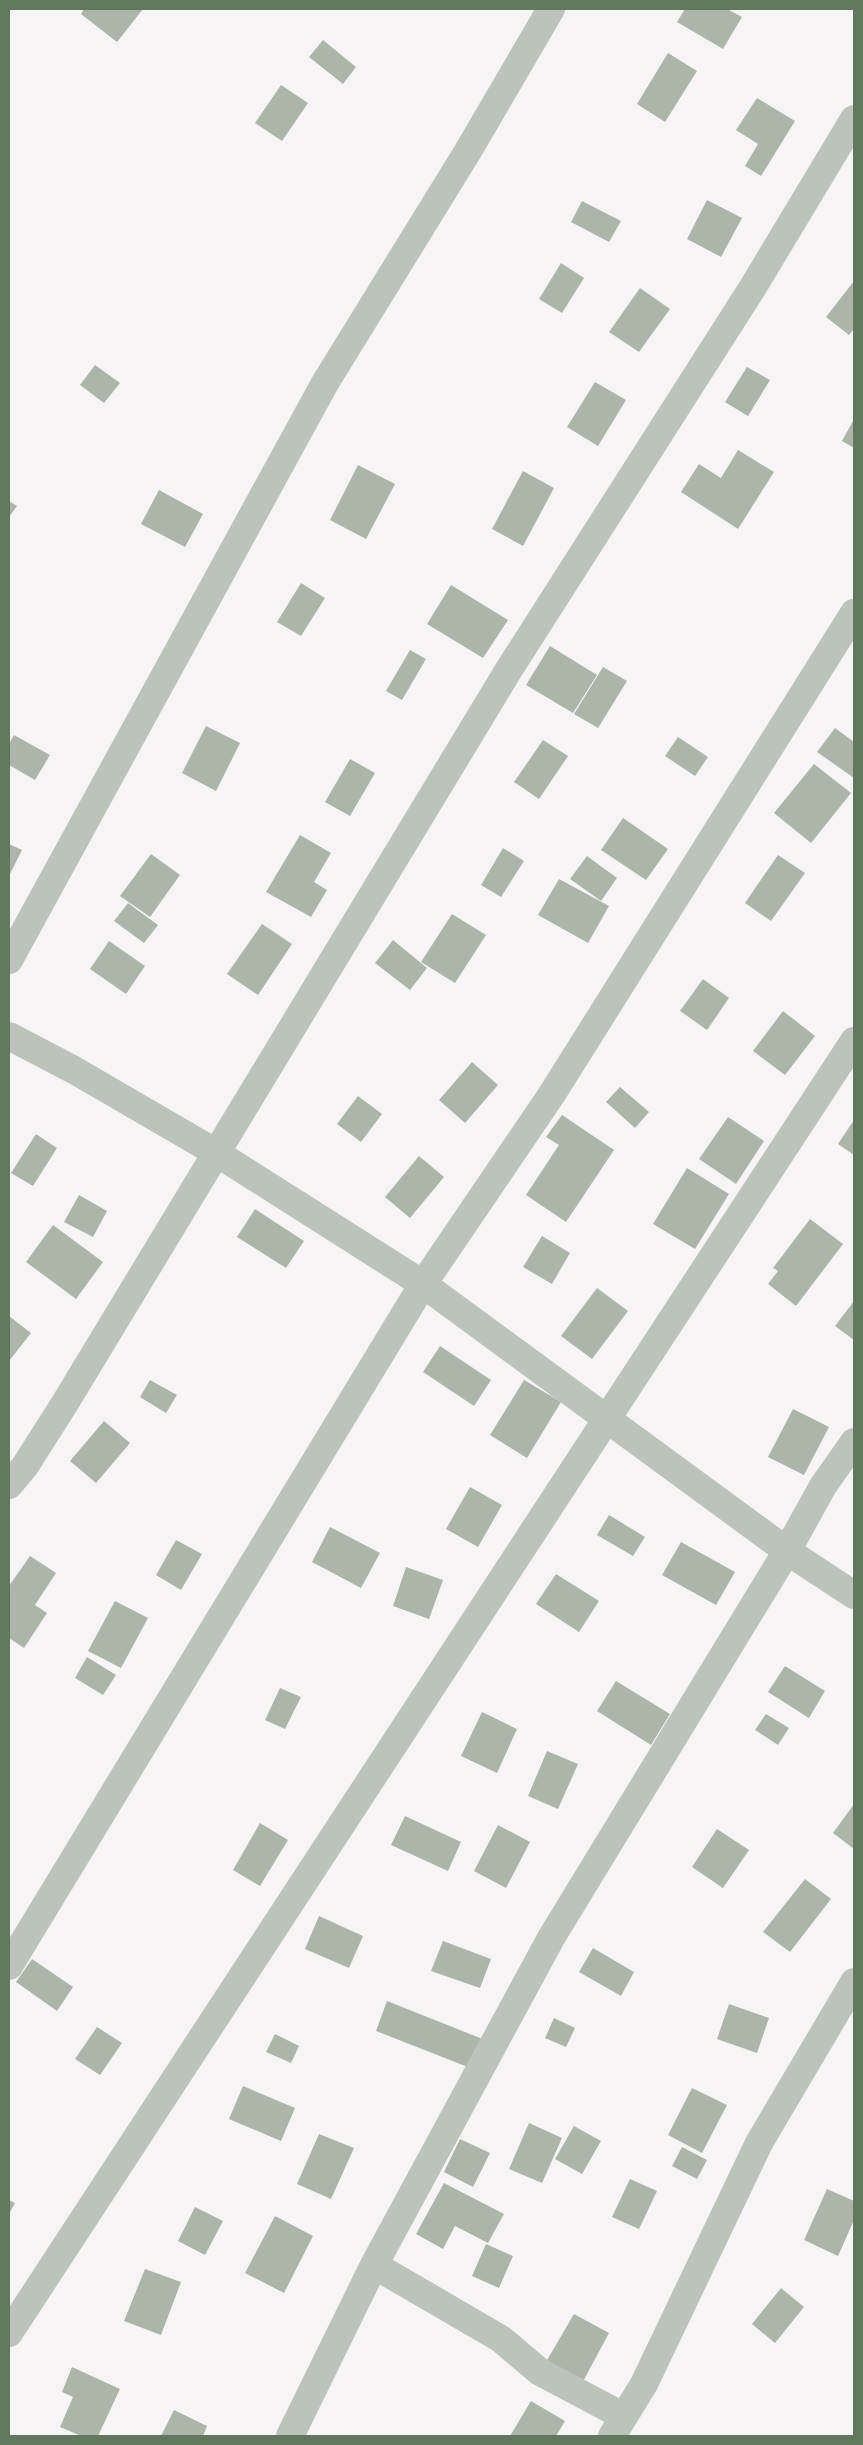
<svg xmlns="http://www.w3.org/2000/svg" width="863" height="2445" font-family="'Golos Text',sans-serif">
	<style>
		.building { fill: #abb6a9 }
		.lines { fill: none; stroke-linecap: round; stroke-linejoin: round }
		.minor { stroke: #bcc3bb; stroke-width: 28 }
	</style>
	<rect width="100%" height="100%" fill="#f7f4f6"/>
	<path class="building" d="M 84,9 L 143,9 L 117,42 L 81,14 Z
		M 685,9 L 727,9 L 742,17 L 723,49 L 677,22 Z
		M 323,40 L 356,67 L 343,84 L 309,57 Z
		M 668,53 L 697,71 L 665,122 L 637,104 Z
		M 281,85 L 308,103 L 282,141 L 255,123 Z
		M 757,98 L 795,121 L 761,176 L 745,166 L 758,144 L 736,130 Z
		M 707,200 L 742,218 L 721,257 L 687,239 Z
		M 582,201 L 621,221 L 609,242 L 571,222 Z
		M 561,263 L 584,278 L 562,313 L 539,299 Z
		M 854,281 L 854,329 L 849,335 L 826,317 Z
		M 640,288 L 670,309 L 639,352 L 609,332 Z
		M 95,365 L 120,383 L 104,403 L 80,385 Z
		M 747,367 L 770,380 L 748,416 L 725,402 Z
		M 595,382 L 626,400 L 598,446 L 567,427 Z
		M 854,419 L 854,448 L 842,441 Z
		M 738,450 L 774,472 L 738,529 L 681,492 L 699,464 L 721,478 Z
		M 358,465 L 395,484 L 366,539 L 330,520 Z
		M 523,471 L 554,488 L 523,546 L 492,529 Z
		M 159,490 L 203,514 L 185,547 L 141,524 Z
		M 9,501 L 17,506 L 9,517 Z
		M 301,583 L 325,598 L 301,636 L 277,622 Z
		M 451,585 L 508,620 L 483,658 L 427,624 Z
		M 550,646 L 597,675 L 573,713 L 526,685 Z
		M 410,650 L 426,659 L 402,700 L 386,691 Z
		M 603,667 L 627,681 L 598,728 L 574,714 Z
		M 206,726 L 240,743 L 216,791 L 182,773 Z
		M 835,728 L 854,742 L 854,778 L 817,752 Z
		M 14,735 L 50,755 L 35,780 L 9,765 L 9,744 Z
		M 678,737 L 708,757 L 695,776 L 665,756 Z
		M 543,740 L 568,756 L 539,799 L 514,782 Z
		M 350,759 L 375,773 L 350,816 L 325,802 Z
		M 814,764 L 851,793 L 811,843 L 774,813 Z
		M 623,818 L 668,849 L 646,880 L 601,850 Z
		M 300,835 L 331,853 L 314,882 L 327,890 L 311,917 L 266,892 Z
		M 9,844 L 22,850 L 9,876 Z
		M 503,848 L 524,861 L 501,897 L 481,885 Z
		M 151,854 L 180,875 L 150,917 L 120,896 Z
		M 778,855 L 805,873 L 771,921 L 745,903 Z
		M 587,856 L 617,878 L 601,901 L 570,879 Z
		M 559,879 L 609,906 L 588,943 L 538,915 Z
		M 128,903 L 158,925 L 144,943 L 114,921 Z
		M 452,914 L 486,935 L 455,983 L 421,962 Z
		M 262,924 L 292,944 L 258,995 L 227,974 Z
		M 393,940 L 427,968 L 410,990 L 375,963 Z
		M 109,941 L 145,966 L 126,994 L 90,969 Z
		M 703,979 L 729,998 L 707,1030 L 680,1011 Z
		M 783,1011 L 815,1036 L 785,1075 L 753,1051 Z
		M 472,1062 L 498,1085 L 465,1123 L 439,1100 Z
		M 620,1087 L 649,1112 L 635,1128 L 606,1102 Z
		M 358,1096 L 382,1114 L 361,1142 L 337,1124 Z
		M 562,1115 L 614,1150 L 566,1222 L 526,1195 L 559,1145 L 546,1137 Z
		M 728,1117 L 764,1141 L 736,1184 L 699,1159 Z
		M 854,1120 L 854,1155 L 838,1144 Z
		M 36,1134 L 57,1148 L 33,1186 L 11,1173 Z
		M 419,1156 L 444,1177 L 410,1218 L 385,1197 Z
		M 687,1168 L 729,1194 L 695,1249 L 653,1224 Z
		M 79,1195 L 107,1211 L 93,1237 L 64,1222 Z
		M 255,1209 L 304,1241 L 286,1268 L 237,1237 Z
		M 810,1219 L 843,1244 L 796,1306 L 768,1284 L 778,1271 L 773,1268 Z
		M 53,1225 L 103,1262 L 76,1299 L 26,1262 Z
		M 542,1236 L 570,1253 L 552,1284 L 523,1267 Z
		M 597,1288 L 628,1311 L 592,1359 L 561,1336 Z
		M 854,1301 L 854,1340 L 835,1326 Z
		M 9,1316 L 31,1333 L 9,1361 Z
		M 440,1346 L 491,1380 L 474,1406 L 423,1372 Z
		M 150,1380 L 177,1395 L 166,1413 L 140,1397 Z
		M 524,1380 L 561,1402 L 527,1458 L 490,1435 Z
		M 793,1409 L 829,1427 L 804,1475 L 768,1457 Z
		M 104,1421 L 130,1443 L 96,1483 L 70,1461 Z
		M 470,1487 L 502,1505 L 478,1547 L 446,1529 Z
		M 609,1515 L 645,1537 L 633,1556 L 597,1535 Z
		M 330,1527 L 380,1553 L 361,1588 L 312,1562 Z
		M 176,1540 L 202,1554 L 181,1590 L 156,1575 Z
		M 681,1542 L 735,1572 L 716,1605 L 662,1575 Z
		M 30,1556 L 56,1573 L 35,1605 L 47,1613 L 24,1648 L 9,1638 L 9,1586 Z
		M 406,1567 L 443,1580 L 429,1619 L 393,1606 Z
		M 556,1574 L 599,1601 L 579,1632 L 536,1604 Z
		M 115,1601 L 148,1618 L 121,1668 L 88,1651 Z
		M 87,1657 L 116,1675 L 103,1695 L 75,1678 Z
		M 785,1666 L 825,1691 L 809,1718 L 768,1692 Z
		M 616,1681 L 670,1714 L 651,1745 L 597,1711 Z
		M 280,1688 L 301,1697 L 285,1729 L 265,1720 Z
		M 482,1712 L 517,1729 L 497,1773 L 461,1756 Z
		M 766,1714 L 789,1728 L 778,1745 L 755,1730 Z
		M 547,1751 L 578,1764 L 558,1809 L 528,1796 Z
		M 854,1804 L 854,1849 L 833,1833 Z
		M 405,1816 L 461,1842 L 448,1871 L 391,1845 Z
		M 260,1823 L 288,1840 L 260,1886 L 233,1870 Z
		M 498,1825 L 530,1842 L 506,1888 L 474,1871 Z
		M 717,1829 L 749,1850 L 723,1888 L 692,1867 Z
		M 805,1879 L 831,1899 L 790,1952 L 763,1932 Z
		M 319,1916 L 363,1936 L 349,1968 L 305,1949 Z
		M 443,1941 L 491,1959 L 480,1988 L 431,1971 Z
		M 593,1948 L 634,1972 L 621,1996 L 579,1972 Z
		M 32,1959 L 73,1987 L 57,2011 L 16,1982 Z
		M 387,2001 L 485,2040 L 473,2069 L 376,2031 Z
		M 729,2004 L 769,2018 L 757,2053 L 717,2039 Z
		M 554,2018 L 575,2028 L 566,2047 L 545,2038 Z
		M 97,2027 L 122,2043 L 100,2075 L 75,2059 Z
		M 275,2034 L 299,2046 L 291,2063 L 266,2052 Z
		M 243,2086 L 295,2108 L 281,2141 L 229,2119 Z
		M 692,2088 L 727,2105 L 702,2153 L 668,2135 Z
		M 529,2123 L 562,2138 L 542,2183 L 509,2169 Z
		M 574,2126 L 601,2141 L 582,2174 L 555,2159 Z
		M 319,2134 L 354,2148 L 331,2199 L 297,2184 Z
		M 460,2139 L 490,2153 L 473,2187 L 444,2172 Z
		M 682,2147 L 707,2160 L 697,2179 L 672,2166 Z
		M 630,2179 L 657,2191 L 639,2229 L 612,2217 Z
		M 444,2183 L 504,2214 L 488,2243 L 455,2226 L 443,2249 L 416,2234 Z
		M 827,2189 L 854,2201 L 854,2220 L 838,2256 L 804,2240 Z
		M 9,2200 L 15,2203 L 9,2214 Z
		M 195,2207 L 223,2221 L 205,2255 L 178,2241 Z
		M 275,2216 L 313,2236 L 284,2293 L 245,2273 Z
		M 486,2244 L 513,2256 L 499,2288 L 472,2276 Z
		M 145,2269 L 181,2282 L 161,2335 L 124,2321 Z
		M 781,2288 L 804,2307 L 775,2343 L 752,2324 Z
		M 574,2314 L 609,2333 L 580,2387 L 543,2367 Z
		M 72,2367 L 120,2389 L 98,2436 L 81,2436 L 60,2427 L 73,2397 L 62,2392 Z
		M 531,2401 L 565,2421 L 556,2436 L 510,2436 Z
		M 174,2410 L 207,2426 L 203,2436 L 161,2436 Z"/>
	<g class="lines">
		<path class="minor" d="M 9,960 L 325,383 L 468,151 L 551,9
			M 9,1036 L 74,1070 L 215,1152 L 423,1284 L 787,1551 L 854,1595
			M 9,1485 L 25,1466 L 65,1403 L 508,671 L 753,287 L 854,119
			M 9,1966 L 423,1284 L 552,1094 L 854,613
			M 374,2265 L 501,2339 L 540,2372 L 623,2416
			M 9,2333 L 854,1041
			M 290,2436 L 374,2265 L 551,1938 L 787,1551 L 823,1486 L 854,1442
			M 612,2436 L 644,2384 L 759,2143 L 854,1982"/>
	</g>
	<rect width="863" height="2445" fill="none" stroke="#62785e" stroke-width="20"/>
</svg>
